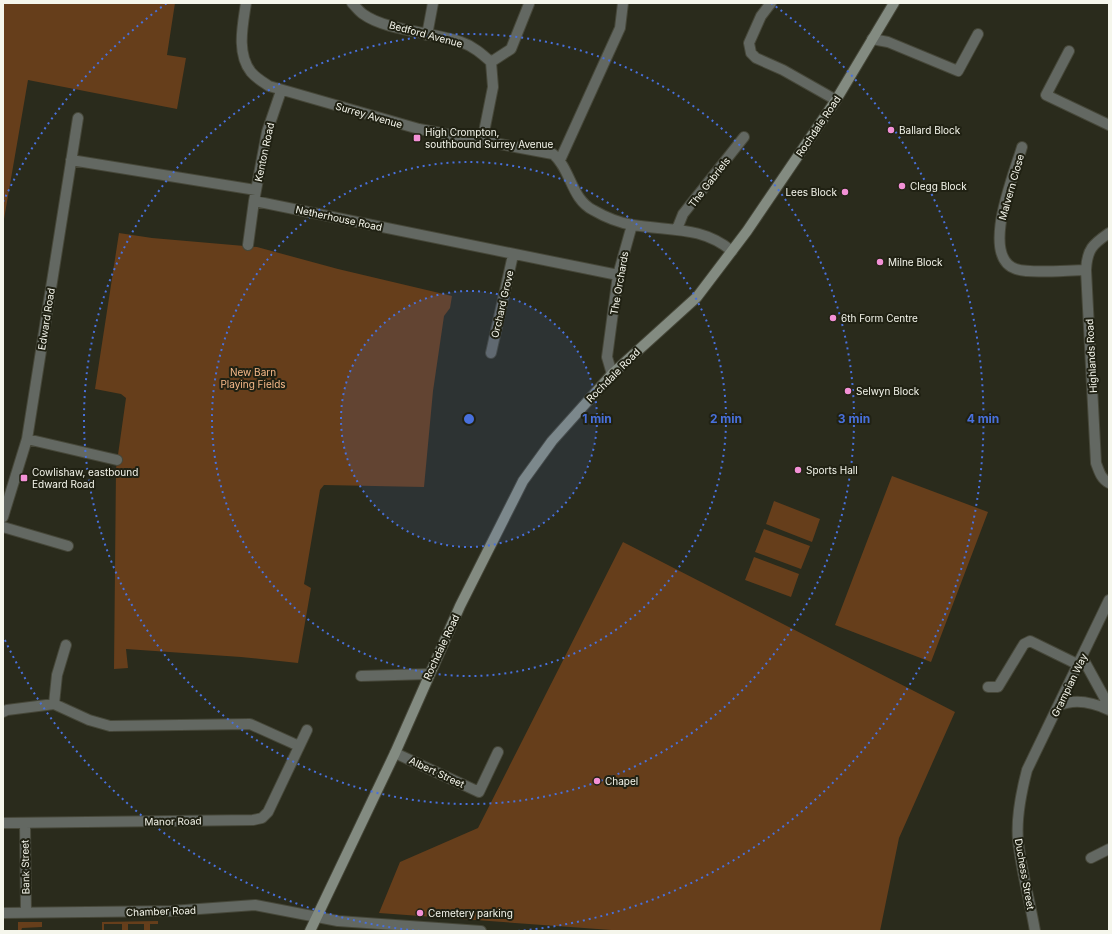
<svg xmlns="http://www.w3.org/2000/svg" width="1112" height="934" font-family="Inter,sans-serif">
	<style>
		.green { fill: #663e1b }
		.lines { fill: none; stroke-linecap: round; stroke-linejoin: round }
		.minor-casing { stroke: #464739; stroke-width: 12 }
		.secondary-casing { stroke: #464739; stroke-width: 12 }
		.minor { stroke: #636862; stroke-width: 10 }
		.secondary { stroke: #838b81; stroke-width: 10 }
		.ring { fill: none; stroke: #4870dc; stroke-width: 2; stroke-dasharray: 2 4 }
		.poi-dot { fill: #f391d6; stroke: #202113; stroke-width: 1.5 }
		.labels { text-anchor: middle; stroke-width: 4; stroke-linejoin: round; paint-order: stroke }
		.street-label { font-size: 10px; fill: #f5f6ec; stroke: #202113 }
		.poi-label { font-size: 10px; fill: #f5f6ec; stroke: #202113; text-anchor: start }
		.park-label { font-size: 10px; fill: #f6b989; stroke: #202113 }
		.centre { fill: #4870dc; stroke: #202113; stroke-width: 2 }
		.ring-label { font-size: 12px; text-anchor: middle; font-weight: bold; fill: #4870dc; stroke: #202113; stroke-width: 4; stroke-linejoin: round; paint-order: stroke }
	</style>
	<rect width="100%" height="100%" fill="#2a2b1c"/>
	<path class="green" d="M 3,3 L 175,3 L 167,55 L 186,58 L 177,109 L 28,80 L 3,225 Z
		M 119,233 L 152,238 L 257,247 L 338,269 L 452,296 L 450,308 L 444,316 L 433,391 L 424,487 L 324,485 L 320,490 L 304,584 L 311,588 L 298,663 L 241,657 L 126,649 L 128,668 L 114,669 L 116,469 L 126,398 L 121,394 L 95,389 Z
		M 892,476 L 988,512 L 931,662 L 835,625 Z
		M 774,501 L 820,519 L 812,542 L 766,524 Z
		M 764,529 L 810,546 L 801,569 L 755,552 Z
		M 623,542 L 955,712 L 899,838 L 880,931 L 625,931 L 379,913 L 400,862 L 478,828 Z
		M 754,557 L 799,574 L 791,597 L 745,580 Z
		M 158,921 L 158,924 L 150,924 L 150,931 L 144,931 L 144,924 L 128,924 L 128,931 L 122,931 L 122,924 L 104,924 L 104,931 L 102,931 L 102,922 Z
		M 18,922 L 42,922 L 42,927 L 22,928 L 21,931 L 18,931 Z"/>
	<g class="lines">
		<defs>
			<path id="minor" d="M 246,3 C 243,24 236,53 251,72 C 256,78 263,82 269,86 L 419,129 L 553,154 C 571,169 571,199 593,210 C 605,217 620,223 633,225 C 670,231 702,226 732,251
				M 352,3 C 356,7 359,11 363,14 C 386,31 434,32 461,42 C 473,46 482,54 491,62 L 493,87 L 482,142
				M 771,3 L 761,16 L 749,43 L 751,53 L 756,58 L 783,70 L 836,100
				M 427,35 L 433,3
				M 872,39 L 888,42 L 958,71 L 978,34
				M 1069,51 L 1046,95 L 1109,125
				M 491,62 L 511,49 L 529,4
				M 281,91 L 267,132 L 254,201 L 618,275
				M 1022,147 C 1015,172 979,257 1016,269 C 1031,274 1068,270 1086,270
				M 71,160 L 256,190
				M 560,160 L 620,28 L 623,3
				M 677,229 L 683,214 L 744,137
				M 1109,233 C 1093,244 1087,249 1086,270 L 1096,463 C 1099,471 1101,479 1109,483
				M 248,245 L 254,201
				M 491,353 L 513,255
				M 612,374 L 607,357 L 618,275 L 632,225
				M 27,439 L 117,460
				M 3,517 L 27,439 L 78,118
				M 3,527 L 68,546
				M 1082,657 L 1109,706
				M 361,676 L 429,674
				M 988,687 L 998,687 L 1024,644 L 1030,641 L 1079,665
				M 54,704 L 57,675 L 66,645
				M 1058,706 C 1075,698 1092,702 1109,710
				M 3,712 L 7,710 L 54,704 L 89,720 L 110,726 L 250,724 L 299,746
				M 395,753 L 479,792 L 498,752
				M 3,823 L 253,820 L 262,818 L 268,812 L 307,730
				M 25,823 L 26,912
				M 1091,858 L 1109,849
				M 3,913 L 171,911 L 255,905 L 338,921 L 481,931
				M 1035,931 C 1030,901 1021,870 1018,840 C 1016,817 1021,793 1027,770 L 1109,600"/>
			<path id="secondary" d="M 310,931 L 395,753 L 460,606 L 523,481 L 552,441 L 612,374 L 697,297 L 747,231 L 836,100 L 894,3"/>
		</defs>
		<use href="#minor" class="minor-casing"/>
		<use href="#secondary" class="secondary-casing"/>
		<use href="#minor" class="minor"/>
		<use href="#secondary" class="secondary"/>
	</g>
	<circle cx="469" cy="419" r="128" fill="#4870dc" fill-opacity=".12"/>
	<g class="ring">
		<circle cx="469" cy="419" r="128"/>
		<circle cx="469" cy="419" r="257"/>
		<circle cx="469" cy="419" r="385"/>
		<path d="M420 931A514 514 0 0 1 3 636M3 202A514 514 0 0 1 167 3M771 3A514 514 0 0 1 518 931"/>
	</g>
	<g class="poi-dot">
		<circle cx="891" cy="130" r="4"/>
		<rect x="413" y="134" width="8" height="8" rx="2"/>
		<circle cx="902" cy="186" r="4"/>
		<circle cx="845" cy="192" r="4"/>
		<circle cx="880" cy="262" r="4"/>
		<circle cx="833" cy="318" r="4"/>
		<circle cx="848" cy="391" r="4"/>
		<circle cx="798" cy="470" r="4"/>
		<rect x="20" y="474" width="8" height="8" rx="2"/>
		<circle cx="597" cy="781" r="4"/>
		<circle cx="420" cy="913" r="4"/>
	</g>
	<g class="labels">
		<g class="street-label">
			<text transform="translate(426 34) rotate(15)" y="4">Bedford Avenue</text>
			<text transform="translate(369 115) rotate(16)" y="4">Surrey Avenue</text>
			<text transform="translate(818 126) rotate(-56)" y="4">Rochdale Road</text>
			<text transform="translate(264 152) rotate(-78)" y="4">Kenton Road</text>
			<text transform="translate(709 182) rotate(-52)" y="4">The Gabriels</text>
			<text transform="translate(1011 187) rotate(-74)" y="4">Malvern Close</text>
			<text transform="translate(339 218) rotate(12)" y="4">Netherhouse Road</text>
			<text transform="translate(619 283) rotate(-80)" y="4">The Orchards</text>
			<text transform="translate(502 304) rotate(-77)" y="4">Orchard Grove</text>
			<text transform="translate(46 319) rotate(-81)" y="4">Edward Road</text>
			<text transform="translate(1091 356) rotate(-93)" y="4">Highlands Road</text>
			<text transform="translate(613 375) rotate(-45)" y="4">Rochdale Road</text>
			<text transform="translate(441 647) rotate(-65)" y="4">Rochdale Road</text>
			<text transform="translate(1069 685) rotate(-64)" y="4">Grampian Way</text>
			<text transform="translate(437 772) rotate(25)" y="4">Albert Street</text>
			<text transform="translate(173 821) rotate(-1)" y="4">Manor Road</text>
			<text transform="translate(25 867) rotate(-91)" y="4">Bank Street</text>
			<text transform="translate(1025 874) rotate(80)" y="4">Duchess Street</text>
			<text transform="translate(161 911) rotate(-2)" y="4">Chamber Road</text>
		</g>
		<g class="poi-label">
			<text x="899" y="134">Ballard Block</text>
			<text x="425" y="136">High Crompton,<tspan x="425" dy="12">southbound Surrey Avenue</tspan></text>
			<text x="910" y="190">Clegg Block</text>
			<text x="837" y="196" text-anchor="end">Lees Block</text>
			<text x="888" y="266">Milne Block</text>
			<text x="841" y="322">6th Form Centre</text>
			<text x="856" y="395">Selwyn Block</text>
			<text x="806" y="474">Sports Hall</text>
			<text x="32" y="476">Cowlishaw, eastbound<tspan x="32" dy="12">Edward Road</tspan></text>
			<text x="605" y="785">Chapel</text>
			<text x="428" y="917">Cemetery parking</text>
		</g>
		<g class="park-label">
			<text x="253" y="376">New Barn<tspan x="253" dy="12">Playing Fields</tspan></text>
		</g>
	</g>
	<circle cx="469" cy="419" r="6" class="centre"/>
	<g class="ring-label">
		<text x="597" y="423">1 min</text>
		<text x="726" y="423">2 min</text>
		<text x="854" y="423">3 min</text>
		<text x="983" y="423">4 min</text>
	</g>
	<rect width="1112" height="934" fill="none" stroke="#f5f6ec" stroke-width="8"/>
</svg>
